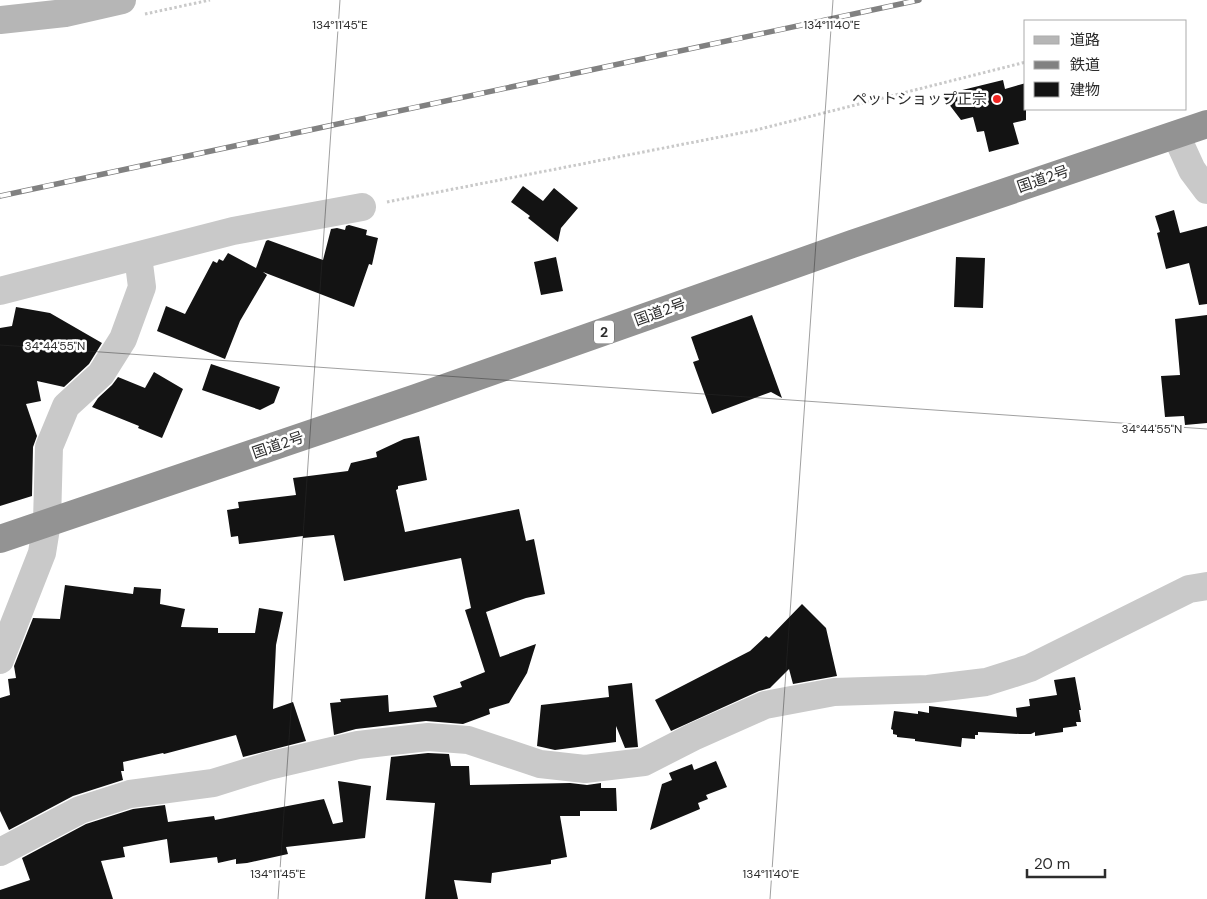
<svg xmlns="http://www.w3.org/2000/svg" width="1207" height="899" font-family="'DM Sans','Noto Sans JP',sans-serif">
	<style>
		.building { fill: #131313 }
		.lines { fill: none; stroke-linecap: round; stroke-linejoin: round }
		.path { stroke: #c9c9c9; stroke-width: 3; stroke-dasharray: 2.5 2.5; stroke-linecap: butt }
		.street { stroke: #c9c9c9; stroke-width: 28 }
		.secondary { stroke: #b6b6b6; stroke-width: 28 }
		.highway { stroke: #939393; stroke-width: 28 }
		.rail-casing { stroke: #818181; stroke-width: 5.5 }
		.rail { stroke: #fff; stroke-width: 4; stroke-dasharray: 11; stroke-linecap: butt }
		.ticks { fill: none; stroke: #2c2c2c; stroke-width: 1; stroke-opacity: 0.45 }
		.poi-dot { fill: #f02421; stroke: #fff; stroke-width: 2 }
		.labels { text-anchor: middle; stroke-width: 5; stroke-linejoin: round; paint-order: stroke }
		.shield { fill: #fff; stroke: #6b6b6b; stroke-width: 1 }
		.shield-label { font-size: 14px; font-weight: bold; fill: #2c2c2c }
		.poi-label { font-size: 15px; fill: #2c2c2c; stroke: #fff; text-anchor: end }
		.street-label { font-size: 15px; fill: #2c2c2c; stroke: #fff }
		.ticks-label { font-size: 12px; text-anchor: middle; fill: #2c2c2c; stroke: #fff; stroke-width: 5; stroke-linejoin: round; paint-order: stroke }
	</style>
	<rect width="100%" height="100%" fill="#fff"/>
	<path class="building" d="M 1003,80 L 1005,89 L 1026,83 L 1026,120 L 1013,123 L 1019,144 L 989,152 L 984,131 L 977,132 L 973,117 L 961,120 L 942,95 Z
		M 523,186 L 543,201 L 554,188 L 578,208 L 561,228 L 558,242 L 528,218 L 530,216 L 511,202 Z
		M 1174,210 L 1180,233 L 1207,226 L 1207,304 L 1199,305 L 1189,263 L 1166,269 L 1157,233 L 1160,232 L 1155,216 Z
		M 349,225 L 367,230 L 366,235 L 378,238 L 372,265 L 369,264 L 354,307 L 263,272 L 267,275 L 240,321 L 225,359 L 157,331 L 166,306 L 185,314 L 213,261 L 217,263 L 219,259 L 223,261 L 228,253 L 256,268 L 266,241 L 268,240 L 323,260 L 331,229 L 337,228 L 345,230 L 346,226 Z
		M 556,257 L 563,291 L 541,295 L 534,262 Z
		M 956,257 L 985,258 L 983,308 L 954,307 Z
		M 16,307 L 50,313 L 102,343 L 89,364 L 64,387 L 37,381 L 41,401 L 26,404 L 37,436 L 33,447 L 32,496 L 0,506 L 0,328 L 12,326 Z
		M 752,315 L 782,398 L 771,392 L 712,414 L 693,362 L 699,360 L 691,337 Z
		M 1207,315 L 1207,423 L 1185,425 L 1184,416 L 1165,417 L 1161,376 L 1180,375 L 1175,319 Z
		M 211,364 L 280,387 L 274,403 L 260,410 L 202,390 Z
		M 154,372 L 183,389 L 162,438 L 138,428 L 139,426 L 92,407 L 98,398 L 112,385 L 118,377 L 145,388 Z
		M 419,436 L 427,480 L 398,486 L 398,489 L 396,490 L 405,532 L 519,509 L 526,541 L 534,539 L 545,594 L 526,598 L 486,612 L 500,657 L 536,644 L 527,673 L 509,703 L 489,709 L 490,714 L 463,724 L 426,721 L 356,729 L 334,735 L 330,703 L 341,702 L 340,699 L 388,695 L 389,712 L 437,707 L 433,696 L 462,687 L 460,682 L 485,672 L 465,610 L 471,608 L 461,558 L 344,581 L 334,535 L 303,538 L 303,536 L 239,544 L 238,536 L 231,537 L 227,510 L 239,508 L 238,502 L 296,495 L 293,478 L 348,471 L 351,463 L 377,457 L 376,452 L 404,439 Z
		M 65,585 L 133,594 L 134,587 L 161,589 L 160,604 L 185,609 L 181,627 L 218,628 L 218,633 L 255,633 L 259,608 L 283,612 L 276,645 L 273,709 L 293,702 L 306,741 L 243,757 L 236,735 L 164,754 L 163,753 L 123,762 L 124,771 L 121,771 L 123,780 L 73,796 L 9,830 L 0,811 L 0,698 L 10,695 L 8,679 L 16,678 L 14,666 L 33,618 L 60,619 Z
		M 802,604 L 826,628 L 837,676 L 793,684 L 789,669 L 770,688 L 759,691 L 671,731 L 655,700 L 750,651 L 766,636 L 769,638 Z
		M 1075,677 L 1081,710 L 1079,710 L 1081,722 L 1076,722 L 1077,726 L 1063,728 L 1063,732 L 1035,736 L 1035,732 L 1031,734 L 1020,734 L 978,732 L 978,735 L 975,735 L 975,739 L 962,738 L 961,747 L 915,741 L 915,739 L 897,737 L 897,735 L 893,734 L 893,730 L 891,729 L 894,711 L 918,714 L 918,711 L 929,713 L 929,706 L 1017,717 L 1016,708 L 1030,706 L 1029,699 L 1057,695 L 1054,680 Z
		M 632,683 L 638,747 L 625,748 L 616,726 L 616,742 L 555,750 L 537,746 L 541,705 L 609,697 L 608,686 Z
		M 428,753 L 449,754 L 451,766 L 469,766 L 470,785 L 570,783 L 587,785 L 601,783 L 601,788 L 616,788 L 617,811 L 580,811 L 580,816 L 560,816 L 567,857 L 551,860 L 551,864 L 492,873 L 491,883 L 454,880 L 458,899 L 425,899 L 435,803 L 386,800 L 391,757 Z
		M 716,761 L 727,787 L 706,795 L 708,799 L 698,803 L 700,809 L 650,830 L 662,784 L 672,780 L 669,773 L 692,764 L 694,770 Z
		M 338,781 L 371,786 L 365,838 L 286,847 L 288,854 L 247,863 L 236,864 L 236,859 L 218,863 L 217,857 L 170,863 L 167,839 L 123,847 L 125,857 L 101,861 L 113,899 L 0,899 L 0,890 L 30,880 L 22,858 L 86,824 L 133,809 L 165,805 L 168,822 L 214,816 L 215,820 L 324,799 L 333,824 L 343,822 Z"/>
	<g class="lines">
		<path class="path" d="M 145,14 L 210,0
			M 387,202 L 756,130 L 1026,62"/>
		<path class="street" d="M 1176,135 L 1192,170 L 1207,190
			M 0,291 L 233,231 L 362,207
			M 0,660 L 42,553 L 47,522 L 49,447 L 66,406 L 101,374 L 123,339 L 142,287 L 138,256
			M 0,852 L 80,810 L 130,794 L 213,783 L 268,766 L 358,745 L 428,737 L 468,740 L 540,764 L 585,769 L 644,762 L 693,737 L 765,705 L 834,692 L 928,689 L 986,682 L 1030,668 L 1189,589 L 1207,586"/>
		<path class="secondary" d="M 0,20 L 65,13 L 122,0"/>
		<path class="highway" d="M 0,539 L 416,398 L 852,244 L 1207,124"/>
		<defs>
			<path id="rail" d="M 0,196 L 919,0"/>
		</defs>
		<use href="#rail" class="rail-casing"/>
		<use href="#rail" class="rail"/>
	</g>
	<path class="ticks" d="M 0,345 L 1207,429M 278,899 L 340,0M 770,899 L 833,0"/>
	<circle class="poi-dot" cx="997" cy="99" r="5"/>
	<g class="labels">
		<rect class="shield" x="594" y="320.5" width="20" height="23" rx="4"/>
		<g class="shield-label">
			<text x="604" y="337">2</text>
		</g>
		<g class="poi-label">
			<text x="987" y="104">ペットショップ正宗</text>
		</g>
		<g class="street-label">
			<text transform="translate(1043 179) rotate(-19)" y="5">国道2号</text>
			<text transform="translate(660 312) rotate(-20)" y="5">国道2号</text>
			<text transform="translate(278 445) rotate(-19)" y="5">国道2号</text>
		</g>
	</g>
	<g class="ticks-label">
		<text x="340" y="29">134°11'45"E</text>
		<text x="832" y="29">134°11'40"E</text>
		<text x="55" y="350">34°44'55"N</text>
		<text x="1152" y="433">34°44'55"N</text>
		<text x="278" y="878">134°11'45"E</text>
		<text x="771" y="878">134°11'40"E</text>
	</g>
	<rect x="1024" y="20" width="162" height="90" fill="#ffffff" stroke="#ababab"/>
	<rect x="1034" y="36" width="25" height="8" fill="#b6b6b6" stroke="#ababab"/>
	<text x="1070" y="45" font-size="15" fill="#2c2c2c">道路</text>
	<rect x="1034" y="61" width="25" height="8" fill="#818181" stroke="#ababab"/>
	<text x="1070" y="70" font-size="15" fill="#2c2c2c">鉄道</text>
	<rect x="1034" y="82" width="25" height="15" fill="#131313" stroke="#ababab"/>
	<text x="1070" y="95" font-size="15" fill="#2c2c2c">建物</text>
	<path d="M1027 869v8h78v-8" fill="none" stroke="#2c2c2c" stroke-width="2.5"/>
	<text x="1034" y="869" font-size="15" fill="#2c2c2c" stroke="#ffffff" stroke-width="4" paint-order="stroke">20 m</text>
</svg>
